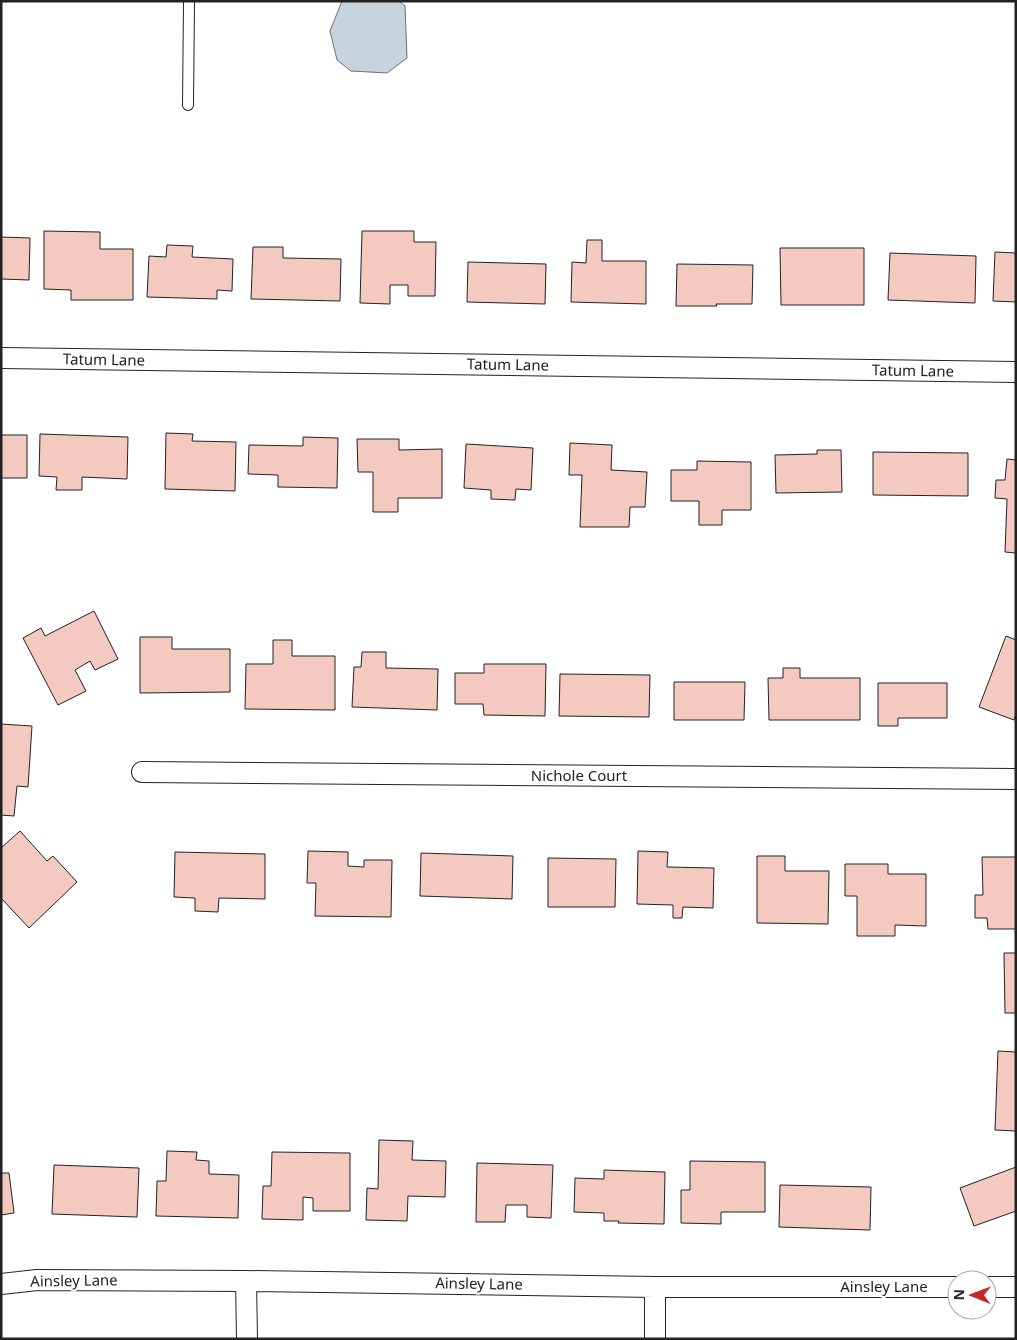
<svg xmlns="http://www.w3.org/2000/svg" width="1017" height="1340" font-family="'Noto Sans',sans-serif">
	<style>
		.water { fill: #c7d3dd; stroke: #6f6f6f }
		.building { fill: #f3c9c0; stroke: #222 }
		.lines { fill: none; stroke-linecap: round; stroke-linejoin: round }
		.lane-casing { stroke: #222; stroke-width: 12 }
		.street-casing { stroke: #222; stroke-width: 22 }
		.lane { stroke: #fff; stroke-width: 10 }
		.street { stroke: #fff; stroke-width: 20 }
		.labels { text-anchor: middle; stroke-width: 4; stroke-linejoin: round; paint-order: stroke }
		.street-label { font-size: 15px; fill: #222; stroke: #fff }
	</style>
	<rect width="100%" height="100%" fill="#fff"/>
	<path class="water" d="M 342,1 L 399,1 L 405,6 L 407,58 L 387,73 L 351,71 L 337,60 L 330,31 Z"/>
	<path class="building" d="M 44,231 L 100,232 L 100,249 L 133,249 L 133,300 L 71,300 L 71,290 L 44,289 Z
		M 362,231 L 414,231 L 414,242 L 436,242 L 435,296 L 408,296 L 408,285 L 390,285 L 390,304 L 360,303 Z
		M 1,237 L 30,238 L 29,280 L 1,279 Z
		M 587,240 L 602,240 L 602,261 L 646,261 L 646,304 L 571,302 L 572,262 L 586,263 Z
		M 167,245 L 193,246 L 192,257 L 233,259 L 232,291 L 217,290 L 217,299 L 147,297 L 149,256 L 166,257 Z
		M 253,247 L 283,247 L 283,258 L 341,259 L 340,301 L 251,299 Z
		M 780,248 L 864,248 L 864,305 L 781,305 Z
		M 995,252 L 1016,253 L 1016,302 L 993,301 Z
		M 890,253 L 976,256 L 975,303 L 888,300 Z
		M 468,262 L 546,264 L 545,304 L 467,302 Z
		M 677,264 L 753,265 L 752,304 L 716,304 L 717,306 L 676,306 Z
		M 166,433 L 193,434 L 192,441 L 236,442 L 235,491 L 165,489 Z
		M 40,434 L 128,437 L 127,479 L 82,477 L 82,490 L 56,490 L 57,477 L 39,476 Z
		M 1,435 L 27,435 L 27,478 L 1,478 Z
		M 303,437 L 338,438 L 337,488 L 278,487 L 278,475 L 248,474 L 249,445 L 303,446 Z
		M 357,439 L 399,439 L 399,450 L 442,449 L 442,498 L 398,498 L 398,512 L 373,512 L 373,472 L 358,472 Z
		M 570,443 L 612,445 L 611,470 L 647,472 L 645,507 L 630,507 L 629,527 L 580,527 L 582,475 L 569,475 Z
		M 466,444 L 533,448 L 531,490 L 516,489 L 515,500 L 491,499 L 491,490 L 464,488 Z
		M 817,450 L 841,450 L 842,492 L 776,493 L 775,455 L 817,454 Z
		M 873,452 L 968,453 L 968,496 L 873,495 Z
		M 1007,459 L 1016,460 L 1016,553 L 1005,552 L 1007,499 L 995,498 L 996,480 L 1005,480 Z
		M 697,461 L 751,462 L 751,510 L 722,510 L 722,525 L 699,525 L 699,501 L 671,501 L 671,470 L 697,470 Z
		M 94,611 L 118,659 L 95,670 L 90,661 L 75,670 L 86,691 L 58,705 L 23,638 L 41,628 L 45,636 Z
		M 1006,636 L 1016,640 L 1016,714 L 1014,720 L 979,707 Z
		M 140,637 L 172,637 L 172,649 L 230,649 L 230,692 L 140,693 Z
		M 273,640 L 292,640 L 292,656 L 335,656 L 335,710 L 245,709 L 246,664 L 273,664 Z
		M 362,652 L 386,652 L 386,668 L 438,669 L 437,710 L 352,707 L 354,667 L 361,667 Z
		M 484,664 L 546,664 L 545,716 L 484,715 L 483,704 L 455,704 L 455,673 L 484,673 Z
		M 783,668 L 800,668 L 800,678 L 860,678 L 860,720 L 769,720 L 768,678 L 783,678 Z
		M 560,674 L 650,675 L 649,717 L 559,716 Z
		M 674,682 L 745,682 L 744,720 L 674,720 Z
		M 878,683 L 947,683 L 947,718 L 898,718 L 898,726 L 878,726 Z
		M 1,724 L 32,726 L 28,787 L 17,786 L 14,816 L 1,815 Z
		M 20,831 L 47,861 L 53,856 L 77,882 L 29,928 L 1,898 L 1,848 Z
		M 308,851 L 348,852 L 348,866 L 364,867 L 364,860 L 392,860 L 391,917 L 315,916 L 316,883 L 307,883 Z
		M 638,851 L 668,852 L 667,867 L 714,868 L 713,908 L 683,907 L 682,918 L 673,918 L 673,905 L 637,904 Z
		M 175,852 L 265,854 L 265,899 L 219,898 L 218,912 L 195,911 L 195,898 L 174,897 Z
		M 421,853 L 513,856 L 512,899 L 420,896 Z
		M 757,856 L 785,856 L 785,871 L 829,871 L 828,924 L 757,923 Z
		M 982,857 L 1016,857 L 1016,929 L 988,929 L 987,918 L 975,918 L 975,895 L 983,895 Z
		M 548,858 L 616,859 L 615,907 L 548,907 Z
		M 845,864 L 888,864 L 888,874 L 926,874 L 926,926 L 895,925 L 895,936 L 857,936 L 857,896 L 845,896 Z
		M 1004,953 L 1016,953 L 1016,1013 L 1005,1013 Z
		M 998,1051 L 1016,1052 L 1016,1131 L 995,1130 Z
		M 379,1140 L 413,1141 L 412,1160 L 446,1161 L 445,1197 L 408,1196 L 407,1221 L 366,1220 L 367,1188 L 378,1189 Z
		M 167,1151 L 197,1152 L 196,1160 L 209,1161 L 209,1174 L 239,1175 L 238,1218 L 156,1216 L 157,1181 L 166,1181 Z
		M 272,1152 L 350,1153 L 350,1211 L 313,1211 L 313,1198 L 303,1197 L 303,1220 L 262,1219 L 263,1186 L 271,1186 Z
		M 690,1161 L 765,1162 L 765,1212 L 721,1212 L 721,1224 L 681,1223 L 681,1190 L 690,1190 Z
		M 477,1163 L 553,1165 L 551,1218 L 527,1217 L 527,1205 L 506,1205 L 505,1222 L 476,1222 Z
		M 54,1165 L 139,1168 L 137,1217 L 52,1214 Z
		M 1016,1167 L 1016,1211 L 974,1226 L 960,1188 Z
		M 604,1170 L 665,1172 L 664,1224 L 618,1223 L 619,1221 L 604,1221 L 604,1213 L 574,1212 L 575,1178 L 604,1179 Z
		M 1,1173 L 9,1173 L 14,1213 L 1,1215 Z
		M 780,1185 L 871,1187 L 870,1230 L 779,1227 Z"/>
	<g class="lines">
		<defs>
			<path id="lane" d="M 188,105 L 189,1"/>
			<path id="street" d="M 1,358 L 1016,372
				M 142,772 L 1016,779
				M 246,1281 L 247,1339
				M 1,1284 L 37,1280 L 246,1281 L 655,1287 L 957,1287
				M 987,1287 L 1016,1287
				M 655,1339 L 655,1287"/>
		</defs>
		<use href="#lane" class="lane-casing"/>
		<use href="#street" class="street-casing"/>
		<use href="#lane" class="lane"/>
		<use href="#street" class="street"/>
	</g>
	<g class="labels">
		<g class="street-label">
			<text transform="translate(104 360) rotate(1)" y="5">Tatum Lane</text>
			<text transform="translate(508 365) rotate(1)" y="5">Tatum Lane</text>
			<text transform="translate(913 371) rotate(1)" y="5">Tatum Lane</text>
			<text x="579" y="781">Nichole Court</text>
			<text transform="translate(74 1281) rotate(-1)" y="5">Ainsley Lane</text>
			<text transform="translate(479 1284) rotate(1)" y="5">Ainsley Lane</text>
			<text x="884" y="1292">Ainsley Lane</text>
		</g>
	</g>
	<rect width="1017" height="1340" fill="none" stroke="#222222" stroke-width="5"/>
	<g transform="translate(972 1295) rotate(271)"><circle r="24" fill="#ffffff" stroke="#a7a7a7"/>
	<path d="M0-4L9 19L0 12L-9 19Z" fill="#c62828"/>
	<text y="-8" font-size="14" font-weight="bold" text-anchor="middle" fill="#222222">N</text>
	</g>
</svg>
